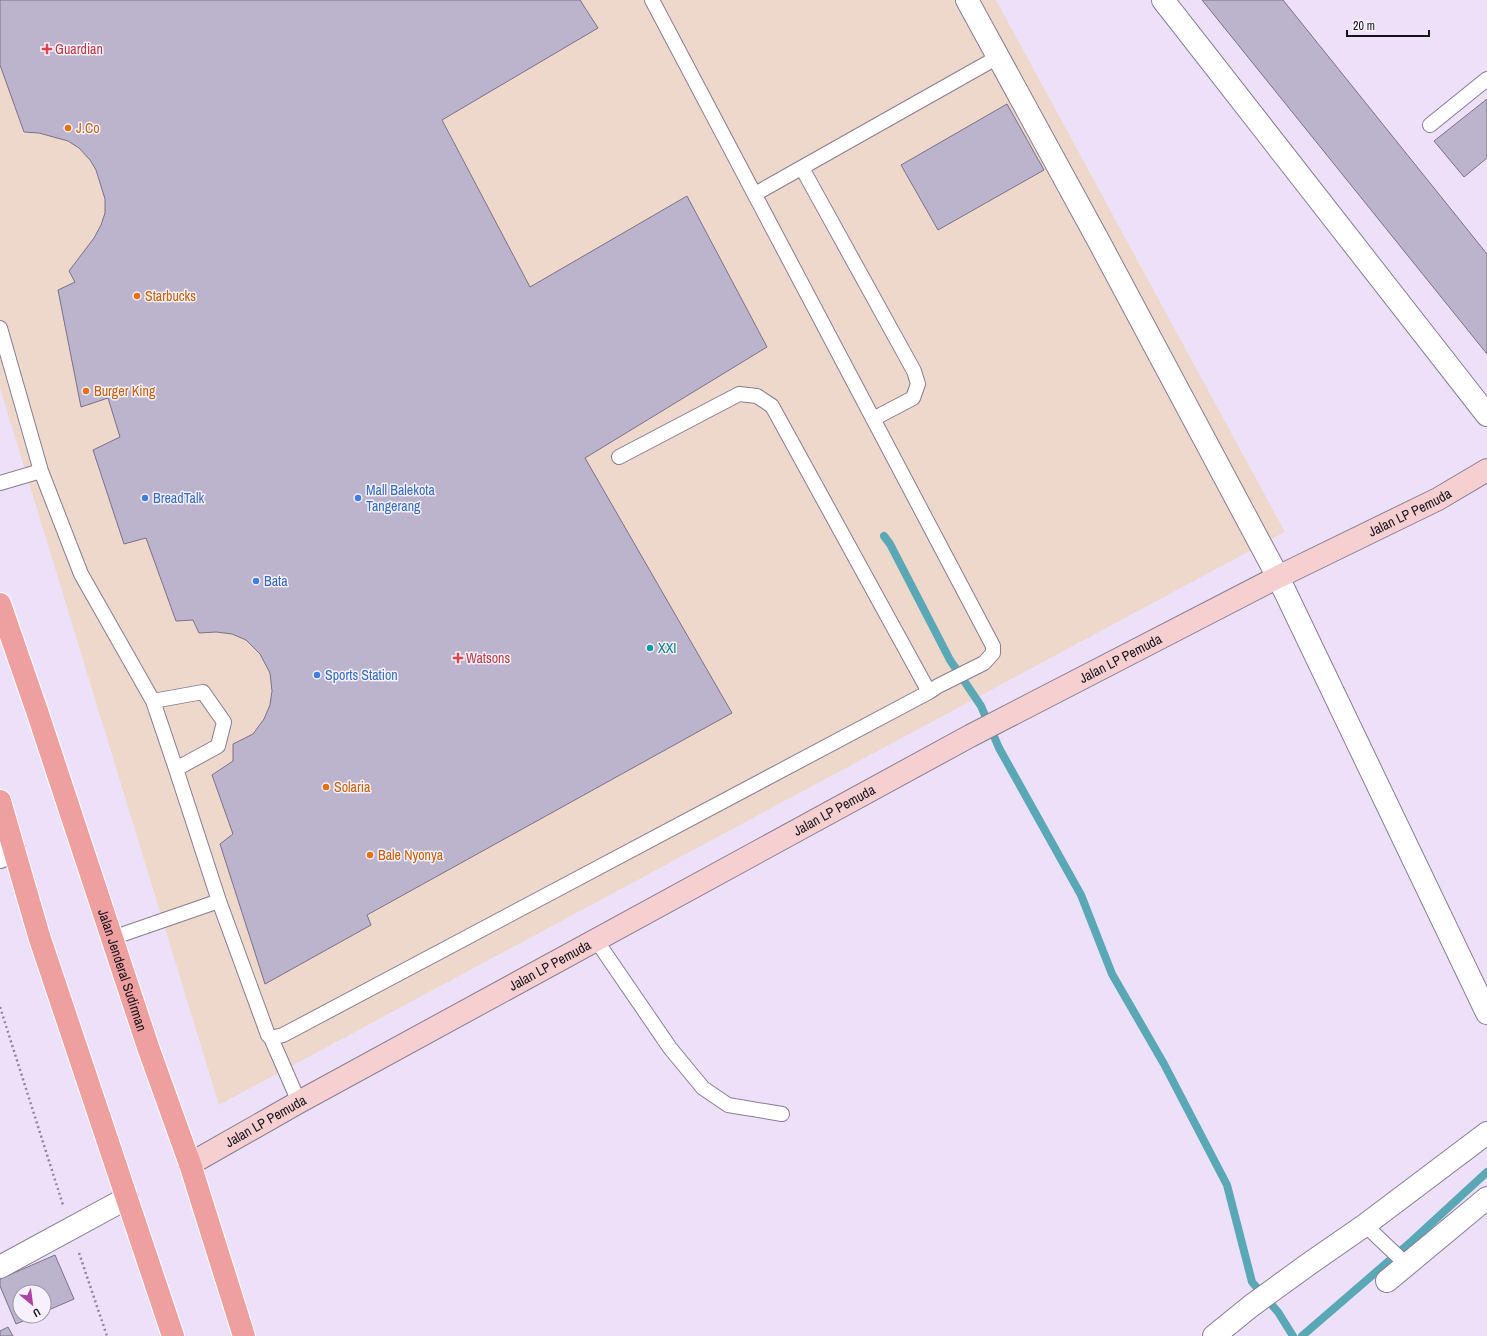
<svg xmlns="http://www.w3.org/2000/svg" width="1487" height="1336" font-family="'Archivo Narrow',sans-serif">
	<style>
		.commercial { fill: #edd8cb }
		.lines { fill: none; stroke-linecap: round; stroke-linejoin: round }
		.stream { stroke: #5aa8b5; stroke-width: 8 }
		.building { fill: #bcb3cc; stroke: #7b7289 }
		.lane-casing { stroke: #887d94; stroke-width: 16 }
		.street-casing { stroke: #887d94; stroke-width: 24 }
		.secondary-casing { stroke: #887d94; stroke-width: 24 }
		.primary-casing { stroke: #fff; stroke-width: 24 }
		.path { stroke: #8e8698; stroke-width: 2.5; stroke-dasharray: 2 3; stroke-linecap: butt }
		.lane { stroke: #fff; stroke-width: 14 }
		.street { stroke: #fff; stroke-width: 22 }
		.secondary { stroke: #f6cfd0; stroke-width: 22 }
		.primary { stroke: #ee9fa0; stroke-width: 22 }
		.health-dot { fill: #e0444e; stroke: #f6f1fc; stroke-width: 1.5 }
		.food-dot { fill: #e8710a; stroke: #f6f1fc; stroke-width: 1.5 }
		.shop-dot { fill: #3f7fe0; stroke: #f6f1fc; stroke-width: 1.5 }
		.culture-dot { fill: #0f9aa8; stroke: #f6f1fc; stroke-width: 1.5 }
		.labels { text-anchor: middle; stroke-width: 3; stroke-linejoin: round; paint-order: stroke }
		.health-label { font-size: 14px; fill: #be3a42; stroke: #f6f1fc; text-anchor: start }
		.food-label { font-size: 14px; fill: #c56008; stroke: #f6f1fc; text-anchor: start }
		.shop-label { font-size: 14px; fill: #366cbe; stroke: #f6f1fc; text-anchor: start }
		.street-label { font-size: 14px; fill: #17131c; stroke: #f6f1fc }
		.culture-label { font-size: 14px; fill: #0d838f; stroke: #f6f1fc; text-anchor: start }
	</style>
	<rect width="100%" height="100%" fill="#ede1fa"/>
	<path class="commercial" d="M 0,0 L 996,0 L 1285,532 L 219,1105 L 0,388 Z"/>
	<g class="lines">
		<path class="stream" d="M 884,536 L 890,544 L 950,660 L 981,706 L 999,748 L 1081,895 L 1112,974 L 1164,1064 L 1227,1185 L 1252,1282 L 1278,1312 L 1293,1336
			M 1302,1336 L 1412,1241 L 1487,1172"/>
	</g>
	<path class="building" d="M 0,0 L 580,0 L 598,28 L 442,120 L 530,287 L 687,196 L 767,347 L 585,458 L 732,713 L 367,915 L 371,925 L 265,984 L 220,844 L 233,834 L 212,775 L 233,761 L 233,744 L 253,734 L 264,719 L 270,705 L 272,691 L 270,673 L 260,654 L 246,640 L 232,634 L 216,632 L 199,633 L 193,620 L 176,621 L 146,538 L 124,544 L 93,450 L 120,437 L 108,398 L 81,407 L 58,290 L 75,282 L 69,271 L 94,238 L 101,225 L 105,213 L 105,199 L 96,170 L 90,160 L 79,148 L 68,141 L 39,133 L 24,132 L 0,65 Z
		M 1202,0 L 1283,0 L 1487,254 L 1487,354 Z
		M 1487,99 L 1487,158 L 1464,177 L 1434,141 Z
		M 1007,104 L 1044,170 L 938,230 L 901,165 Z
		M 55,1255 L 74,1299 L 44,1312 L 44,1292 L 20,1292 L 20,1316 L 35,1316 L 16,1324 L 0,1286 L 0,1279 Z
		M 8,1327 L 13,1336 L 0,1336 L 0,1331 Z"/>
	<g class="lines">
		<defs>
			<path id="lane" d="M 1430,125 L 1487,79
				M 802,168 L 914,371 L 918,384 L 913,398 L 873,419
				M 755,194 L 998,57
				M 0,328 L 41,471 L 81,574 L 153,701 L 203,692 L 224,722 L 218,746 L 176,769 L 219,901 L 268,1035 L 271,1038 L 299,1102
				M 619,457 L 739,394 L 757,396 L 772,406 L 929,692
				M 0,483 L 41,471
				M 153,701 L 176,769
				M 112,938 L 219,901
				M 596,940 L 670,1048 L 703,1088 L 728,1105 L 782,1114
				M 271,1038 L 283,1035 L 929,692 L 938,686 L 984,663 L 993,653 L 993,646 L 652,0
				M 1365,1225 L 1406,1264"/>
			<path id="street" d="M 967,0 L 1097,238 L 1278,577 L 1487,1013
				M 1163,0 L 1487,415
				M 0,857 L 14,849
				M 0,1267 L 127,1198
				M 1387,1281 L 1487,1198
				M 1214,1336 L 1251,1306 L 1306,1266 L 1365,1225 L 1487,1133"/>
			<g id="secondary">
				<path id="s1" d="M 190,1164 L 299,1102 L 970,736 L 1278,577 L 1438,499 L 1487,470"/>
			</g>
			<g id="primary">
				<path id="s2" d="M 0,604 L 37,711 L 148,1047 L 190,1164 L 244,1336"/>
				<path d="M 0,801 L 39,936 L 173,1336"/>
			</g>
		</defs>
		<use href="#lane" class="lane-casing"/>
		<use href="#street" class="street-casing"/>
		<use href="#secondary" class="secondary-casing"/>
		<use href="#primary" class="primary-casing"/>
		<path class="path" d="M 0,1007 L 63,1205
			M 79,1253 L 107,1336"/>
		<use href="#lane" class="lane"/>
		<use href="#street" class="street"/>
		<use href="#secondary" class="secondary"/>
		<use href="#primary" class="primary"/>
	</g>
	<g class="health-dot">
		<path d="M45 43h4v4h4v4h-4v4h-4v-4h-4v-4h4z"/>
		<path d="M456 652h4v4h4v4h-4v4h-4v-4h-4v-4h4z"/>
	</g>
	<g class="food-dot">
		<circle cx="68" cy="128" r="4"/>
		<circle cx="137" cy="296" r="4"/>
		<circle cx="86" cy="391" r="4"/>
		<circle cx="326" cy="787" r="4"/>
		<circle cx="370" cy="855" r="4"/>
	</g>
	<g class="shop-dot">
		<circle cx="145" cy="498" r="4"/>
		<circle cx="358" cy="498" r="4"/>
		<circle cx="256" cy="581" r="4"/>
		<circle cx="317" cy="675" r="4"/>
	</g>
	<circle class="culture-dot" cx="650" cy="648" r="4"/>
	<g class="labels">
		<g class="health-label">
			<text x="55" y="54">Guardian</text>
			<text x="466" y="663">Watsons</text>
		</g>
		<g class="food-label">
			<text x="76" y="133">J.Co</text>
			<text x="145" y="301">Starbucks</text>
			<text x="94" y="396">Burger King</text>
			<text x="334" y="792">Solaria</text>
			<text x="378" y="860">Bale Nyonya</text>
		</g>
		<g class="shop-label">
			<text x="366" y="495">Mall Balekota<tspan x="366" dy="16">Tangerang</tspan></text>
			<text x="153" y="503">BreadTalk</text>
			<text x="264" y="586">Bata</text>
			<text x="325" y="680">Sports Station</text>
		</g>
		<g class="street-label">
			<text dy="5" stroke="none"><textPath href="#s1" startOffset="1383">Jalan LP Pemuda</textPath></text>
			<text dy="5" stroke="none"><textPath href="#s1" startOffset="1059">Jalan LP Pemuda</textPath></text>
			<text dy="5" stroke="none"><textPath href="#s1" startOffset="735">Jalan LP Pemuda</textPath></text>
			<text dy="5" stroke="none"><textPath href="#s1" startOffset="411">Jalan LP Pemuda</textPath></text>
			<text dy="5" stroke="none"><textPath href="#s2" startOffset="386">Jalan Jenderal Sudirman</textPath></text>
			<text dy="5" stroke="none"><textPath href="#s1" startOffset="87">Jalan LP Pemuda</textPath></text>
		</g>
		<g class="culture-label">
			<text x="658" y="653">XXI</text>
		</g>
	</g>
	<g transform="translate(32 1304) rotate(151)"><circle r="19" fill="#f6f1fc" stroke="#9d98a2"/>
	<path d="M0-3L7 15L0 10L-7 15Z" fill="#ad43a4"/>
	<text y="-6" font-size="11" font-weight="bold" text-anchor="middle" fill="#17131c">U</text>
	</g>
	<path d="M1347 30v6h82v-6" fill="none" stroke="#17131c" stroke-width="2"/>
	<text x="1353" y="30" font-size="12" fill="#17131c" stroke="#f6f1fc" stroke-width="3" paint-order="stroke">20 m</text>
</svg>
